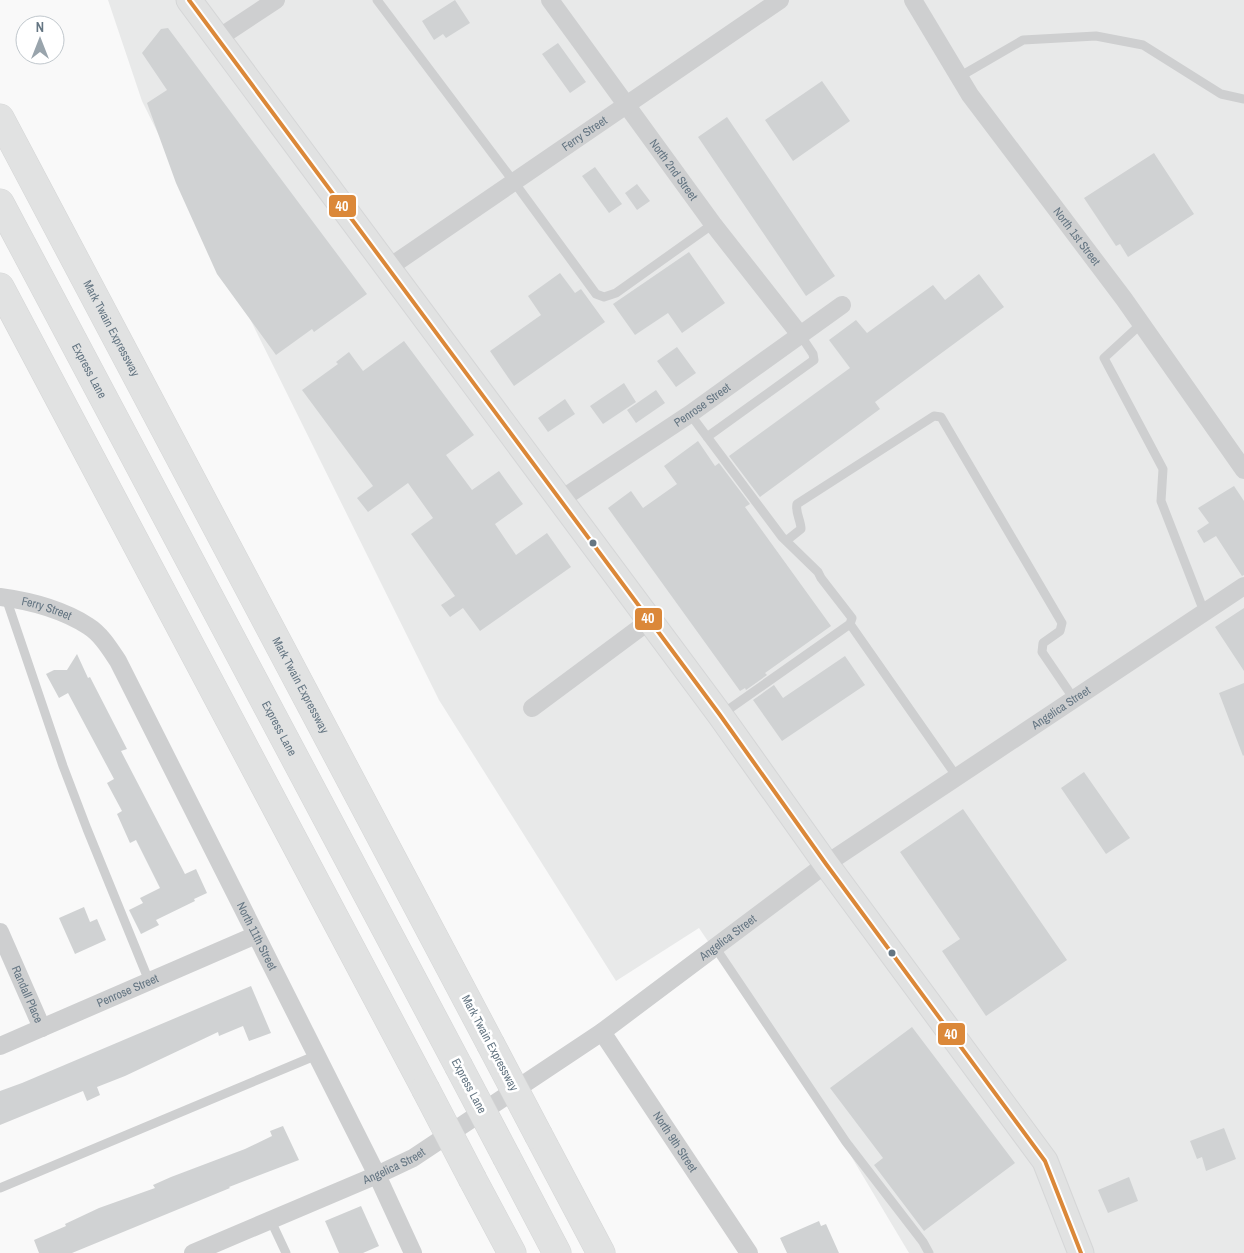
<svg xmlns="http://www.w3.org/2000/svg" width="1244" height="1253" font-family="'Archivo Narrow',sans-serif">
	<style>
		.built { fill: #e8e9e9 }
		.building { fill: #d0d2d3 }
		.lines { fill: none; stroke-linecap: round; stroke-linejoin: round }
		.secondary-casing { stroke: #d5d6d7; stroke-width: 27 }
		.highway-casing { stroke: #d5d6d6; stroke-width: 29 }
		.lane { stroke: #cecfd0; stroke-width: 9 }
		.street { stroke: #cecfd0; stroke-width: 18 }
		.secondary { stroke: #e1e2e2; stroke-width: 25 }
		.highway { stroke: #e1e2e2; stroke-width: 28 }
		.highway-bridge-casing { stroke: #d5d6d6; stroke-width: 29; stroke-linecap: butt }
		.highway-bridge { stroke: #e1e2e2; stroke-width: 28 }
		.bus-1-casing { stroke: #fff; stroke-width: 8 }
		.bus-1 { stroke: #db8839; stroke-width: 4 }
		.bus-dot { fill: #657683; stroke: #fff; stroke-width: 2 }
		.labels { text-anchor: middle; stroke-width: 5; stroke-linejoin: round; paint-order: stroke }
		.street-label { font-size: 12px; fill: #657683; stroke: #fff }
		.line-badge { stroke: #fff; stroke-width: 2 }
		.badge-label { font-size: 14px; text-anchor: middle; font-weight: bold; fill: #fff }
	</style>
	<rect width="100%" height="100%" fill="#f9f9f9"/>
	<path class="built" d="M 108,0 L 1244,0 L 1244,1253 L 909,1253 L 836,1131 L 699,928 L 616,981 L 439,700 L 142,101 Z"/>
	<path class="building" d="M 455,0 L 470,23 L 446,38 L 443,34 L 434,40 L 422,21 Z
		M 168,28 L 367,294 L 314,332 L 312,329 L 276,355 L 217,274 L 176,183 L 147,103 L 167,90 L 142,53 L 161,29 Z
		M 558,43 L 586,82 L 570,93 L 542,54 Z
		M 822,81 L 850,121 L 793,161 L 765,120 Z
		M 727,117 L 835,276 L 806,296 L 698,137 Z
		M 1154,153 L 1194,214 L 1128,257 L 1120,244 L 1116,246 L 1084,198 Z
		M 595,167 L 622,204 L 609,213 L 582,176 Z
		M 637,184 L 650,201 L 637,210 L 625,193 Z
		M 689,252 L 725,303 L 682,333 L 668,313 L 635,335 L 613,304 Z
		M 560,273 L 575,293 L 581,289 L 605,322 L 514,386 L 490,351 L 541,315 L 528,296 Z
		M 979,274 L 1004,307 L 875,402 L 880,409 L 760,497 L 729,456 L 850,368 L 829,340 L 856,320 L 867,333 L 933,285 L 945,300 Z
		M 404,341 L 474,435 L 446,455 L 472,490 L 499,471 L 523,504 L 495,524 L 516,555 L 547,533 L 571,567 L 480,631 L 463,608 L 450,617 L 441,605 L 455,596 L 411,534 L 433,518 L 408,483 L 368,512 L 357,498 L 373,486 L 302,390 L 338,364 L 336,362 L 349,352 L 363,371 Z
		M 677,347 L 696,373 L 676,387 L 657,361 Z
		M 624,383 L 636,402 L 603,424 L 590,406 Z
		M 656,390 L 665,403 L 636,423 L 627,410 Z
		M 565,399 L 575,414 L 548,432 L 538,418 Z
		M 698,441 L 715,466 L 719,463 L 750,504 L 745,507 L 831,626 L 765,673 L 767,675 L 746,690 L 745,688 L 740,691 L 608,508 L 631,491 L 643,508 L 677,484 L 664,466 Z
		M 1234,486 L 1244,501 L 1244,575 L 1242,576 L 1216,536 L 1204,543 L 1197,531 L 1209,523 L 1198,508 Z
		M 1244,608 L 1244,671 L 1215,627 Z
		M 77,654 L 88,678 L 90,677 L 127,749 L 121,751 L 185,874 L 196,869 L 207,893 L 194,899 L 195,901 L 156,920 L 159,925 L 141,934 L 129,910 L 143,903 L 140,898 L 160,888 L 136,840 L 130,843 L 117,814 L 122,811 L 107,783 L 114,779 L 68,693 L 59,698 L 46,674 L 54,670 L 67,670 Z
		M 845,656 L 865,685 L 782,741 L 753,700 L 774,685 L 783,698 Z
		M 1244,683 L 1244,755 L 1243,756 L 1219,693 Z
		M 1084,772 L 1130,838 L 1106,854 L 1061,788 Z
		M 963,809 L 1067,960 L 986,1016 L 942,951 L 960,939 L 900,852 Z
		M 84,907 L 90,922 L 97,919 L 106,940 L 75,954 L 59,918 Z
		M 251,986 L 271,1033 L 249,1041 L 243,1026 L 219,1036 L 218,1032 L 125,1076 L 97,1087 L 100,1095 L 87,1101 L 83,1091 L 0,1125 L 0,1091 L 22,1083 Z
		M 912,1027 L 1015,1163 L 924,1231 L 874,1165 L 883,1158 L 830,1088 Z
		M 283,1126 L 299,1160 L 229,1187 L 230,1188 L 72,1253 L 39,1253 L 34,1240 L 66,1226 L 65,1224 L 99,1208 L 155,1188 L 153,1185 L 171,1177 L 245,1149 L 272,1136 L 270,1131 Z
		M 1224,1128 L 1236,1159 L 1206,1171 L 1202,1157 L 1197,1159 L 1190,1141 Z
		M 1129,1177 L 1138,1201 L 1108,1213 L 1098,1190 Z
		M 361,1206 L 379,1246 L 363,1253 L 339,1253 L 325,1221 Z
		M 819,1221 L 821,1226 L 826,1224 L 839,1253 L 787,1253 L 780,1238 Z"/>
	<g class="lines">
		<defs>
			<path id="secondary" d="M 189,0 L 720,715 L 826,864 L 1045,1161 L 1081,1253"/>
			<g id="highway">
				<path id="s10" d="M 0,118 L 490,1043"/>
				<path id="s11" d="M 0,203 L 458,1065"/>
				<path d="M 0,287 L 425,1088"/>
				<path d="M 539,1136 L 601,1253"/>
				<path d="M 507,1158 L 557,1253"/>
				<path d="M 473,1180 L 512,1253"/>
			</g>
		</defs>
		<use href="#secondary" class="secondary-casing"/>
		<use href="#highway" class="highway-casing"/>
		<path class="lane" d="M 377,0 L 514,182 L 596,294 L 604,297 L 616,293 L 713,224
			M 959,77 L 1023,40 L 1096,36 L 1143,45 L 1221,94 L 1244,99
			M 1141,324 L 1104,358 L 1163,469 L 1161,501 L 1205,614
			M 690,414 L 782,537 L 818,572 L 821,578 L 852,618 L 850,624
			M 707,437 L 814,360 L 813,354 L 801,336
			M 786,541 L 801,529 C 801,520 795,513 797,504 L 934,416 L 941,417 L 1062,623 L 1060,631 L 1043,643 L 1042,652 L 1074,699
			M 6,598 L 63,766 L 87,829 L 149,981
			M 722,714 L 850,624 L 957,777
			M 715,947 L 846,1142 L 923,1242 L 929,1253
			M 0,1188 L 317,1055
			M 271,1221 L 286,1253"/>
		<g class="street">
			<path id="s1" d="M 550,0 L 713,224 L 801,336"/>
			<path id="s2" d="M 913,0 L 970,95 L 1124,299 L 1244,470"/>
			<path d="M 217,39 L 276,0"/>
			<path id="s3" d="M 388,268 L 780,0"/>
			<path id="s4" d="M 560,500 L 690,414 L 842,305"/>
			<path id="s5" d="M 0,597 C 30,601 63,610 88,626 C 101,634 110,649 118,661 L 377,1175 L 413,1253"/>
			<path d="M 532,708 L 649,621"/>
			<path id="s6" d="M 0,932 L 42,1028"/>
			<path id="s7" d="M 602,1032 L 749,1253"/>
			<path id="s8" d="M 0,1046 L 256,935"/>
			<path id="s9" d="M 193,1253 L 377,1175 L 413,1158 L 602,1032 L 826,864 L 1244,586"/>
		</g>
		<use href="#secondary" class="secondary"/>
		<use href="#highway" class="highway"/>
		<defs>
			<path id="highway-bridge" d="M 490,1043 L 539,1136
				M 458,1065 L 507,1158
				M 425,1088 L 473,1180"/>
		</defs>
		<use href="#highway-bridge" class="highway-bridge-casing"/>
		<use href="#highway-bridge" class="highway-bridge"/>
		<defs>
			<path id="bus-1" d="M 189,0 L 720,715 L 826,864 L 1045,1161 L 1081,1253"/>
		</defs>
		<use href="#bus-1" class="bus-1-casing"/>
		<use href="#bus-1" class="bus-1"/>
	</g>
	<g class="bus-dot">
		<circle cx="593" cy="543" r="4.5"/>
		<circle cx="892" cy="953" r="4.5"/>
	</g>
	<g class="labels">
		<g class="street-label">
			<text dy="4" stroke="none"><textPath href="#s3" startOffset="238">Ferry Street</textPath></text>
			<text dy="4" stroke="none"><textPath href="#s1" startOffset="210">North 2nd Street</textPath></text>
			<text dy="4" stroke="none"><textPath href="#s2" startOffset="288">North 1st Street</textPath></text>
			<text dy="4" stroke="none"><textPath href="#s10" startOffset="238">Mark Twain Expressway</textPath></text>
			<text dy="4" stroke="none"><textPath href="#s11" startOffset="190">Express Lane</textPath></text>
			<text dy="4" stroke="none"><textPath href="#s4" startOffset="171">Penrose Street</textPath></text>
			<text dy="4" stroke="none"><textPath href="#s5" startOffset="48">Ferry Street</textPath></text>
			<text dy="4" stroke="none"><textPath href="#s10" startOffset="642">Mark Twain Expressway</textPath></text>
			<text dy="4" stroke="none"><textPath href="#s9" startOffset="1029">Angelica Street</textPath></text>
			<text dy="4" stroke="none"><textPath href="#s11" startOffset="595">Express Lane</textPath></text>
			<text dy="4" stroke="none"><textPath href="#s5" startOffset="448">North 11th Street</textPath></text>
			<text dy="4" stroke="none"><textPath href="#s9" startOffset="624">Angelica Street</textPath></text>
			<text dy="4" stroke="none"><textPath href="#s8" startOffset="139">Penrose Street</textPath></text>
			<text dy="4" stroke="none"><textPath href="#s6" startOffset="68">Randall Place</textPath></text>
			<text transform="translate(490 1043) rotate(62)" y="4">Mark Twain Expressway</text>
			<text transform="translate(469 1086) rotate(62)" y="4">Express Lane</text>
			<text dy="4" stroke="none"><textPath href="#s7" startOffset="132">North 9th Street</textPath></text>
			<text dy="4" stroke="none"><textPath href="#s9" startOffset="219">Angelica Street</textPath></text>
		</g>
	</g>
	<g class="line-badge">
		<rect x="328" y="194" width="29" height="24" rx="5" fill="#db8839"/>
		<rect x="634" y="607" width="29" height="24" rx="5" fill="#db8839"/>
		<rect x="937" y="1022" width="29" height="24" rx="5" fill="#db8839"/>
	</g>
	<g class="badge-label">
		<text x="342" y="211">40</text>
		<text x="648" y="623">40</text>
		<text x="951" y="1039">40</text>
	</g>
	<g transform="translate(40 40)"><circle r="24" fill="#ffffff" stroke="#c1c8cd"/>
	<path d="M0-4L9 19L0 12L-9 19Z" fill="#99a4ac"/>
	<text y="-8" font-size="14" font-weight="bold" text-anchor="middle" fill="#657683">N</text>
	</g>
</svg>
